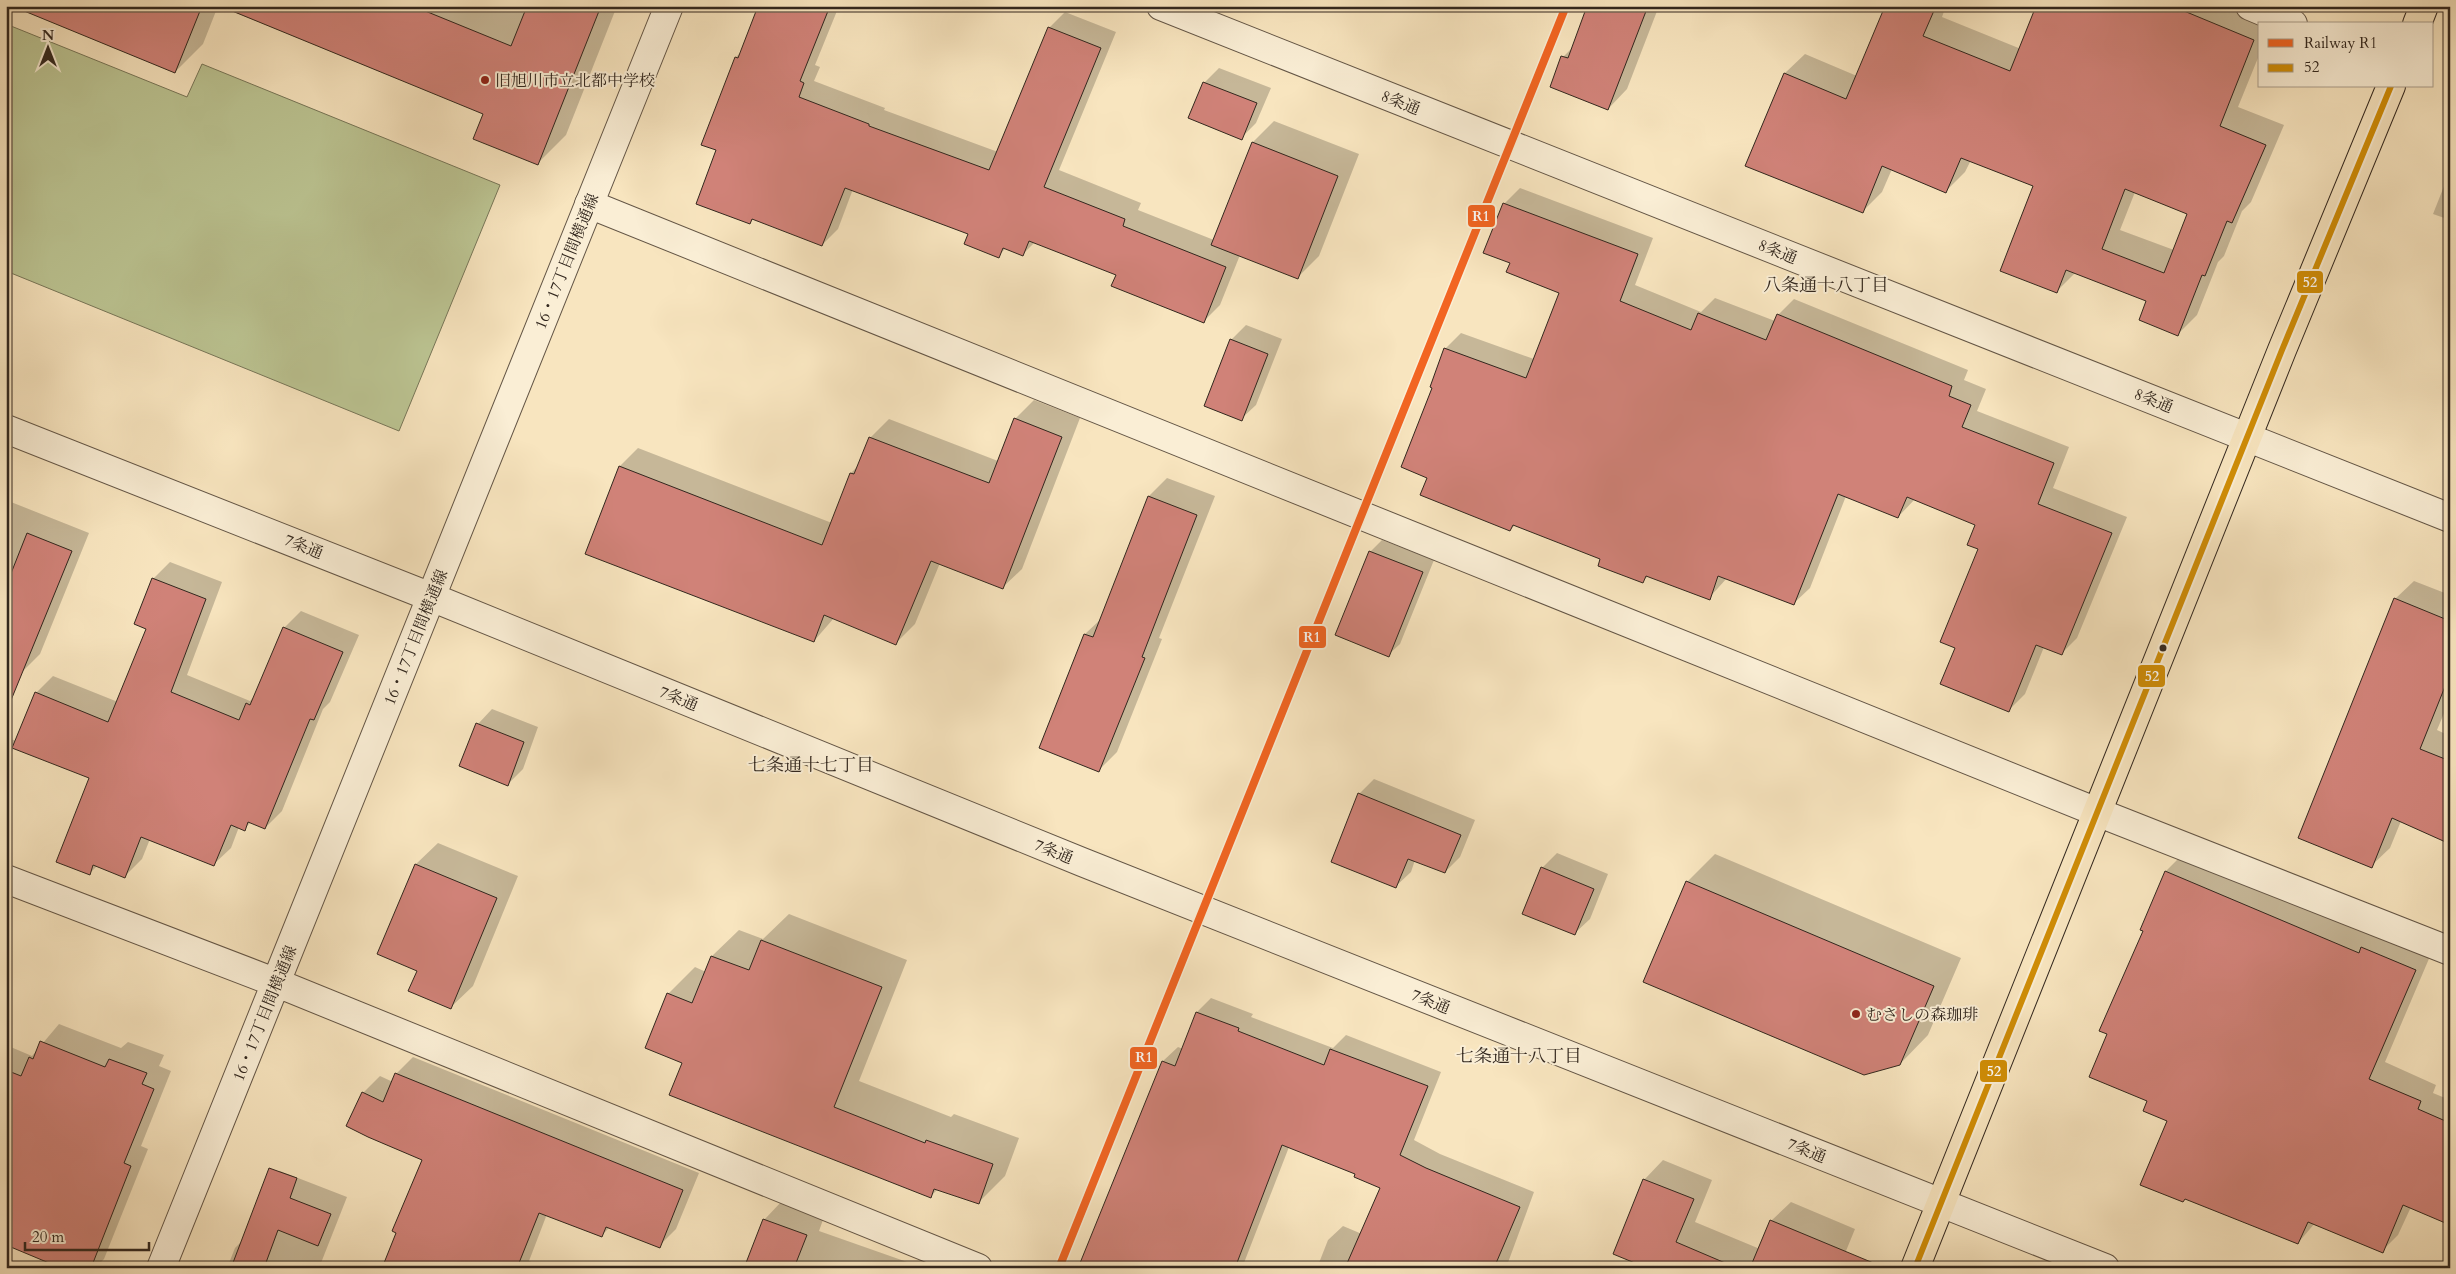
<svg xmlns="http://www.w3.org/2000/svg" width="2456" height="1274" font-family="Cardo,'Noto Serif JP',serif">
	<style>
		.green { fill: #bcc593; stroke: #777658 }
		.shadow { fill: #0003; fill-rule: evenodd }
		.building { fill: #d08278; stroke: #32271e; fill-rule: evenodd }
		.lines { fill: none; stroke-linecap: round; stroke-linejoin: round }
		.minor-casing { stroke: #645646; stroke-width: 30 }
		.tertiary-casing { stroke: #645646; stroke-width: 30 }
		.trunk-casing { stroke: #32271e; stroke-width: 30 }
		.minor { stroke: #faeed5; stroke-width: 28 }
		.tertiary { stroke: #faeed5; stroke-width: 28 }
		.trunk { stroke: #f8e5bf; stroke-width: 28 }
		.bus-1-casing { stroke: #faeed5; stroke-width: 10 }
		.bus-1 { stroke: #d08d06; stroke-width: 6 }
		.rail-1-casing { stroke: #faeed5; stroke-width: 11 }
		.rail-1 { stroke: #f26522; stroke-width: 8 }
		.poi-dot { fill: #8f2418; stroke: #faeed5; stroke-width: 2 }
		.bus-dot { fill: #32271e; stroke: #faeed5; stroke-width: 2 }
		.labels { text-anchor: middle; stroke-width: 4; stroke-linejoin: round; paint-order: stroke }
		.poi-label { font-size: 16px; fill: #32271e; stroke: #faeed5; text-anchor: start }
		.street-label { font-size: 16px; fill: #32271e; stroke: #faeed5 }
		.neighbourhood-label { font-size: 18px; fill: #32271e; stroke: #faeed5 }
		.line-badge { stroke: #faeed5; stroke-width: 2 }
		.badge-label { font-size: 14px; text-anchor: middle; font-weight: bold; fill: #fff }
	</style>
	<rect width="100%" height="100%" fill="#f8e5bf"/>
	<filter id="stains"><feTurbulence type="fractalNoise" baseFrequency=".004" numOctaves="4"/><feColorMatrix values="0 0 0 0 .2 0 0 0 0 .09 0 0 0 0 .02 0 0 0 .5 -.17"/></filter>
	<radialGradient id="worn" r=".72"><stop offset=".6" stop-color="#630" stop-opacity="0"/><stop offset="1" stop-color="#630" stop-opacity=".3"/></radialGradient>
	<path class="green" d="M 6,24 L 187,97 L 202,64 L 500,185 L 399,431 L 6,271 Z"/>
	<path class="shadow" d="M 12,6 L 218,6 L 203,44 L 175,72 Z
		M 219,6 L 509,6 L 525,13 L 528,6 L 617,6 L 566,135 L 538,163 L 485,113 Z
		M 760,6 L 839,6 L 815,65 L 820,67 L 814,81 L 885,108 L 884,110 L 998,152 L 1049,28 L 1065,12 L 1116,32 L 1059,170 L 1141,203 L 1138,210 L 1214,240 L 1253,142 L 1274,121 L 1359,154 L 1319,256 L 1297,278 L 1240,255 L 1220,305 L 1204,321 L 1117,274 L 1035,242 L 1022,255 L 1006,248 L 998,256 L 970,233 L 853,189 L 838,229 L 822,245 L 754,218 L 750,223 L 718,149 L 736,57 L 742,51 Z
		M 1588,6 L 1659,6 L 1627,89 L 1608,109 L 1563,57 L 1574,46 Z
		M 1886,6 L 1946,6 L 1942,17 L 2021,49 L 2038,6 L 2238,6 L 2260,24 L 2260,53 L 2238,107 L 2284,125 L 2251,202 L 2242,211 L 2224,256 L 2218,262 L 2197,315 L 2178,334 L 2148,301 L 2076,272 L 2056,292 L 2034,185 L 1971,160 L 1965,172 L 1946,191 L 1892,169 L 1882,192 L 1863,211 L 1747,165 L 1785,73 L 1805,54 L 1857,76 ZM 2135,192 L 2188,213 L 2174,250 L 2120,230 Z
		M 1219,68 L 1271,88 L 1256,123 L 1241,138 L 1204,83 Z
		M 2450,171 L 2450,220 L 2433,214 Z
		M 1520,188 L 1653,238 L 1635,285 L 1701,312 L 1715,298 L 1775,321 L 1778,315 L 1794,299 L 1968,370 L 1964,380 L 1986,389 L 1977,411 L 2069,447 L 2053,488 L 2127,517 L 2077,638 L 2061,654 L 2044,647 L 2025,694 L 2009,710 L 1957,647 L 1980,549 L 1976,524 L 1915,499 L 1898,517 L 1846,496 L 1810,588 L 1793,604 L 1727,578 L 1709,598 L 1649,575 L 1642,582 L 1602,559 L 1515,525 L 1510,530 L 1428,477 L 1434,387 L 1445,349 L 1461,333 L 1534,359 L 1560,292 L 1512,263 L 1504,204 Z
		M 2450,313 L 2450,330 L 2444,328 Z
		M 1246,325 L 1282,339 L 1256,405 L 1241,419 L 1231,340 Z
		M 1034,400 L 1080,418 L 1022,569 L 1003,587 L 940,563 L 915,624 L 896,643 L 834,618 L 814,641 L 620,466 L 638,448 L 832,523 L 851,473 L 859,465 L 870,438 L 889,419 L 998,461 L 1015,419 Z
		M 1167,478 L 1215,496 L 1159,638 L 1162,639 L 1117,752 L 1099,770 L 1040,747 L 1085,634 L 1101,619 L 1149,496 Z
		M 6,500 L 89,533 L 40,654 L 22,672 L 6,666 Z
		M 1382,540 L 1434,560 L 1400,644 L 1388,655 L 1370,552 Z
		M 170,562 L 222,582 L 187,675 L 250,701 L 255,696 L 284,628 L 301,611 L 359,635 L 330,702 L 323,709 L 282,811 L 265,828 L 251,822 L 244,829 L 239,827 L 231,848 L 214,864 L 150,839 L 142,859 L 125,876 L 98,865 L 90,873 L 91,778 L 14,747 L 6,766 L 6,737 L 16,741 L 36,693 L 53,676 L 118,702 L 148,628 L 153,579 Z
		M 2414,581 L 2450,595 L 2450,699 L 2437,730 L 2450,736 L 2450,843 L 2401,821 L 2390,848 L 2371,866 L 2395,599 Z
		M 492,709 L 538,727 L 523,769 L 508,784 L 461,766 L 478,724 Z
		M 1374,779 L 1475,820 L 1460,857 L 1445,872 L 1415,860 L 1411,872 L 1396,886 L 1359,794 Z
		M 438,843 L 518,876 L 473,986 L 451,1007 L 418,970 L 416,864 Z
		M 1557,853 L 1608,874 L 1590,919 L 1575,933 L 1542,868 Z
		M 1715,854 L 1961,958 L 1928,1035 L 1900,1064 L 1687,882 Z
		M 2182,855 L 2374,936 L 2378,932 L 2431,954 L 2385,1062 L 2436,1085 L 2433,1093 L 2450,1100 L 2450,1224 L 2411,1207 L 2398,1235 L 2382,1251 L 2315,1223 L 2298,1243 L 2149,1100 L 2109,1034 L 2166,871 Z
		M 789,914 L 907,960 L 859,1081 L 951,1117 L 954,1114 L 1019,1138 L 1005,1176 L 979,1202 L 938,1189 L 931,1196 L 684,1062 L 668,994 L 695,967 L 706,972 L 712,956 L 739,930 L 763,939 Z
		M 1211,998 L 1253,1014 L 1251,1017 L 1333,1048 L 1346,1035 L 1441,1072 L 1414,1140 L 1440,1154 L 1534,1192 L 1506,1268 L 1317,1268 L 1328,1240 L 1343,1226 L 1362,1234 L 1382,1188 L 1357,1174 L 1289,1147 L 1242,1268 L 1079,1267 L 1163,1061 L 1178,1047 L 1183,1049 L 1197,1012 Z
		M 59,1024 L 121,1048 L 128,1042 L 164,1055 L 159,1066 L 171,1071 L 141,1146 L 148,1149 L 104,1259 L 95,1268 L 65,1268 L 6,1243 L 6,1045 L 32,1056 Z
		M 413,1057 L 699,1173 L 676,1229 L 659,1246 L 610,1227 L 602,1235 L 547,1214 L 529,1261 L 546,1268 L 383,1268 L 424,1159 L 363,1093 L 380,1076 L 393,1082 L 396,1074 Z
		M 1663,1160 L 1712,1180 L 1695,1222 L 1760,1249 L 1771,1221 L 1791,1202 L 1855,1229 L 1839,1268 L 1645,1268 L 1644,1180 Z
		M 280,1171 L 347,1197 L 319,1268 L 227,1268 L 235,1248 L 243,1240 L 263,1189 Z
		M 782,1201 L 824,1217 L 819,1231 L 910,1263 L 908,1268 L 745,1268 L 764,1220 Z"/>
	<path class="building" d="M 12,6 L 202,6 L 175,73 Z
		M 220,6 L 413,6 L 511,46 L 527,6 L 601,6 L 538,165 L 473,139 L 483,114 Z
		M 758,6 L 830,6 L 800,81 L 804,83 L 799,97 L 869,124 L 869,126 L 989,170 L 1048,27 L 1101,48 L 1044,187 L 1125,219 L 1123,226 L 1226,267 L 1204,323 L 1111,286 L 1116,275 L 1029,241 L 1023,256 L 1003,248 L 999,258 L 964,244 L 968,234 L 845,188 L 822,246 L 752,219 L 750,224 L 696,204 L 716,150 L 701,145 L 735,57 L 738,58 Z
		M 1587,6 L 1648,6 L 1608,110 L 1550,87 L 1561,56 L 1568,58 Z
		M 1885,6 L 1936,6 L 1923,36 L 2010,71 L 2036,6 L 2172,6 L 2254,40 L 2220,126 L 2266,145 L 2232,223 L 2227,221 L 2205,276 L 2202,275 L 2178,336 L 2139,320 L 2146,301 L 2066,270 L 2057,293 L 2000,271 L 2033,186 L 1961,158 L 1946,193 L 1882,166 L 1863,213 L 1745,166 L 1784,73 L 1846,99 ZM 2125,189 L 2187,214 L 2164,273 L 2102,249 Z
		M 1203,82 L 1257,103 L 1242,140 L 1188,118 Z
		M 1252,142 L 1338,176 L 1298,279 L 1211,245 Z
		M 1503,203 L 1638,254 L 1620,301 L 1691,330 L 1698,313 L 1766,340 L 1777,314 L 1952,386 L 1949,396 L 1971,405 L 1962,427 L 2054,463 L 2038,504 L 2112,533 L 2062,655 L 2036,645 L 2009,712 L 1940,684 L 1955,648 L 1940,642 L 1978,549 L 1967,545 L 1975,525 L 1907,497 L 1898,518 L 1838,494 L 1794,605 L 1718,576 L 1710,600 L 1646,576 L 1643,583 L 1598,566 L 1600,559 L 1513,525 L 1510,531 L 1420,495 L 1427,478 L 1401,467 L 1432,388 L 1430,387 L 1444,348 L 1526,378 L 1559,293 L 1506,272 L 1510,263 L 1483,253 Z
		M 1230,339 L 1268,354 L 1242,421 L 1204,406 Z
		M 1014,418 L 1062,437 L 1003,589 L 931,561 L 896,645 L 824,615 L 814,642 L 585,554 L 619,466 L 822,545 L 850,473 L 854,474 L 869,437 L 989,483 Z
		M 1148,496 L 1197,515 L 1142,657 L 1145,658 L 1099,772 L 1039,748 L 1084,634 L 1093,637 Z
		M 27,533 L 72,551 L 7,710 L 6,586 Z
		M 1369,551 L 1423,572 L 1389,657 L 1335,635 Z
		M 152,578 L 206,599 L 171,692 L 239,720 L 246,703 L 250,705 L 283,627 L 343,652 L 314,720 L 310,719 L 265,829 L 248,822 L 245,831 L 231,825 L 214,866 L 141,837 L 125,878 L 93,865 L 90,875 L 56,862 L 89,778 L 12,748 L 35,692 L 108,722 L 146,629 L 134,624 Z
		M 2394,598 L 2450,621 L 2450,674 L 2420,749 L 2450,761 L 2450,844 L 2392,818 L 2372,868 L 2298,838 Z
		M 476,723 L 524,742 L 508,786 L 459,766 Z
		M 1358,793 L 1461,835 L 1445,873 L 1408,859 L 1396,888 L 1331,862 Z
		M 415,864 L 497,898 L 451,1009 L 408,991 L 417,971 L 377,954 Z
		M 1541,867 L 1594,889 L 1575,935 L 1522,914 Z
		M 2165,871 L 2359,953 L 2361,947 L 2416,970 L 2369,1079 L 2421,1101 L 2418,1109 L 2450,1123 L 2450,1225 L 2403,1205 L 2383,1253 L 2308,1222 L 2298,1244 L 2185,1199 L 2183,1202 L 2140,1185 L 2167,1121 L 2143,1111 L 2147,1101 L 2089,1077 L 2107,1034 L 2099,1031 L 2143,931 L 2140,930 Z
		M 1686,881 L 1934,986 L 1900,1065 L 1864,1075 L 1643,982 Z
		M 761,940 L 882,987 L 834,1107 L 925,1143 L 926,1140 L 993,1164 L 979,1204 L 934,1189 L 931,1198 L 669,1095 L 682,1063 L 645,1048 L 667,993 L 692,1003 L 711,956 L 749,970 Z
		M 1196,1012 L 1239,1028 L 1238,1031 L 1324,1065 L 1330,1049 L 1428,1086 L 1400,1155 L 1426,1168 L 1520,1207 L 1494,1268 L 1345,1268 L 1380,1188 L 1354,1177 L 1355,1174 L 1282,1145 L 1235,1268 L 1078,1268 L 1162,1061 L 1175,1066 Z
		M 40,1041 L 105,1067 L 109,1059 L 147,1073 L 142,1084 L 154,1089 L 124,1163 L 131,1166 L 91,1268 L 61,1268 L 6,1245 L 6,1070 L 21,1076 L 29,1057 L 33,1059 Z
		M 395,1073 L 683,1190 L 660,1248 L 606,1227 L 602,1237 L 539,1213 L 517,1268 L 382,1268 L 396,1233 L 392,1231 L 422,1160 L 368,1137 L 346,1126 L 362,1092 L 383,1102 Z
		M 269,1168 L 297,1178 L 290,1198 L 331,1214 L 318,1246 L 278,1230 L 264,1268 L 231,1268 Z
		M 1643,1179 L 1694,1199 L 1676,1242 L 1737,1268 L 1647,1268 L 1613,1254 Z
		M 763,1219 L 807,1235 L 794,1268 L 744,1268 Z
		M 1770,1220 L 1883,1267 L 1883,1268 L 1750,1268 Z"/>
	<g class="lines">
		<defs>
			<path id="minor" d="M 6,879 L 277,983 L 978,1268
				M 161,1268 L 669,6"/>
			<path id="tertiary" d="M 1161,6 L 2450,518
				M 2250,6 L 2293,24
				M 589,204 L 2097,812 L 2450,951
				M 6,429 L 431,597 L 1082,862 L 2105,1268"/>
			<path id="trunk" d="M 2417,24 L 2424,6
				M 1915,1268 L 2282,350 L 2391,86"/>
		</defs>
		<use href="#minor" class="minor-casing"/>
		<use href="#tertiary" class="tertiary-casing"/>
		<use href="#trunk" class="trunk-casing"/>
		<use href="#minor" class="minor"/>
		<use href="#tertiary" class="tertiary"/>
		<use href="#trunk" class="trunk"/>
		<defs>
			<path id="bus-1" d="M 1915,1268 L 2282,350 L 2391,86"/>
		</defs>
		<use href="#bus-1" class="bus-1-casing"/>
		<use href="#bus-1" class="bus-1"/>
		<defs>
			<path id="rail-1" d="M 1059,1268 L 1566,6"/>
		</defs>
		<use href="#rail-1" class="rail-1-casing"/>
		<use href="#rail-1" class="rail-1"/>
	</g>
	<g class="poi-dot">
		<circle cx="485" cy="80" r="5"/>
		<circle cx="1856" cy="1014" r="5"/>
	</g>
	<circle class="bus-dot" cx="2163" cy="648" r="4.5"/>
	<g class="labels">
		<g class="poi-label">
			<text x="495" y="86">旧旭川市立北都中学校</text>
			<text x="1866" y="1020">むさしの森珈琲</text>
		</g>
		<g class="street-label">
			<text transform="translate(1401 102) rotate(22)" y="6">8条通</text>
			<text transform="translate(1778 251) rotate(22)" y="6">8条通</text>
			<text transform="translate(566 261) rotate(-68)" y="6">16・17丁目間横通線</text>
			<text transform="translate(2154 400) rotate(22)" y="6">8条通</text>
			<text transform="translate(304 546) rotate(22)" y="6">7条通</text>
			<text transform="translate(415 637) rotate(-68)" y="6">16・17丁目間横通線</text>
			<text transform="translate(679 698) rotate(22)" y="6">7条通</text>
			<text transform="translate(1054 851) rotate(22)" y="6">7条通</text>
			<text transform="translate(1431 1001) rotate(22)" y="6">7条通</text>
			<text transform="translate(264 1013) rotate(-68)" y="6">16・17丁目間横通線</text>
			<text transform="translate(1807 1150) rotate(22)" y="6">7条通</text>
		</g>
		<g class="neighbourhood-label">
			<text x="1826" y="291">八条通十八丁目</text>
			<text x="811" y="771">七条通十七丁目</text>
			<text x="1519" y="1062">七条通十八丁目</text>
		</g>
	</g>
	<g class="line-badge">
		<rect x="1467" y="204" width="29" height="24" rx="5" fill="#f26522"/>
		<rect x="2296" y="270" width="28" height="24" rx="5" fill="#d08d06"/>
		<rect x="1298" y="625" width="29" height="24" rx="5" fill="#f26522"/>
		<rect x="2137" y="664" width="29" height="24" rx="5" fill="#d08d06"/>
		<rect x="1129" y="1046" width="29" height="24" rx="5" fill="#f26522"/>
		<rect x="1979" y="1059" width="29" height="24" rx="5" fill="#d08d06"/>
	</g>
	<g class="badge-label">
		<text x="1481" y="221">R1</text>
		<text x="2310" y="287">52</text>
		<text x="1312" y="642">R1</text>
		<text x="2152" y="681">52</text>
		<text x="1144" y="1062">R1</text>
		<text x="1994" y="1076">52</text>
	</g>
	<rect width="2456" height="1274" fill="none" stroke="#f8e5bf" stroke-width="25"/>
	<rect x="8" y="8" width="2441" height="1259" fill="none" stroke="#32271e" stroke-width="2.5"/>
	<rect x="12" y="12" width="2431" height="1249" fill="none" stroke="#32271e"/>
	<rect x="2258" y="22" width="175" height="65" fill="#faeed5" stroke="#aa9e8c"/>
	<rect x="2268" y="39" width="25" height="8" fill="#f26522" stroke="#aa9e8c"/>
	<text x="2304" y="48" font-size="15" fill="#32271e">Railway R1</text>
	<rect x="2268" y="64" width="25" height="8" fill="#d08d06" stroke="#aa9e8c"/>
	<text x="2304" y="72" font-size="15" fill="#32271e">52</text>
	<g transform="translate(48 48)" stroke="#faeed5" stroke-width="4" paint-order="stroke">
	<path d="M0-4L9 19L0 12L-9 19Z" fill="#32271e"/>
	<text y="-8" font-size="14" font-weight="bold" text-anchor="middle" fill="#32271e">N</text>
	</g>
	<path d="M25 1242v8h124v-8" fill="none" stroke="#32271e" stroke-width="2.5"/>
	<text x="32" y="1242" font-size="15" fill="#32271e" stroke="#faeed5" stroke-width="4" paint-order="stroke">20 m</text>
	<rect width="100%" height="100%" filter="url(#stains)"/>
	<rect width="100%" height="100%" fill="url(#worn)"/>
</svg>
